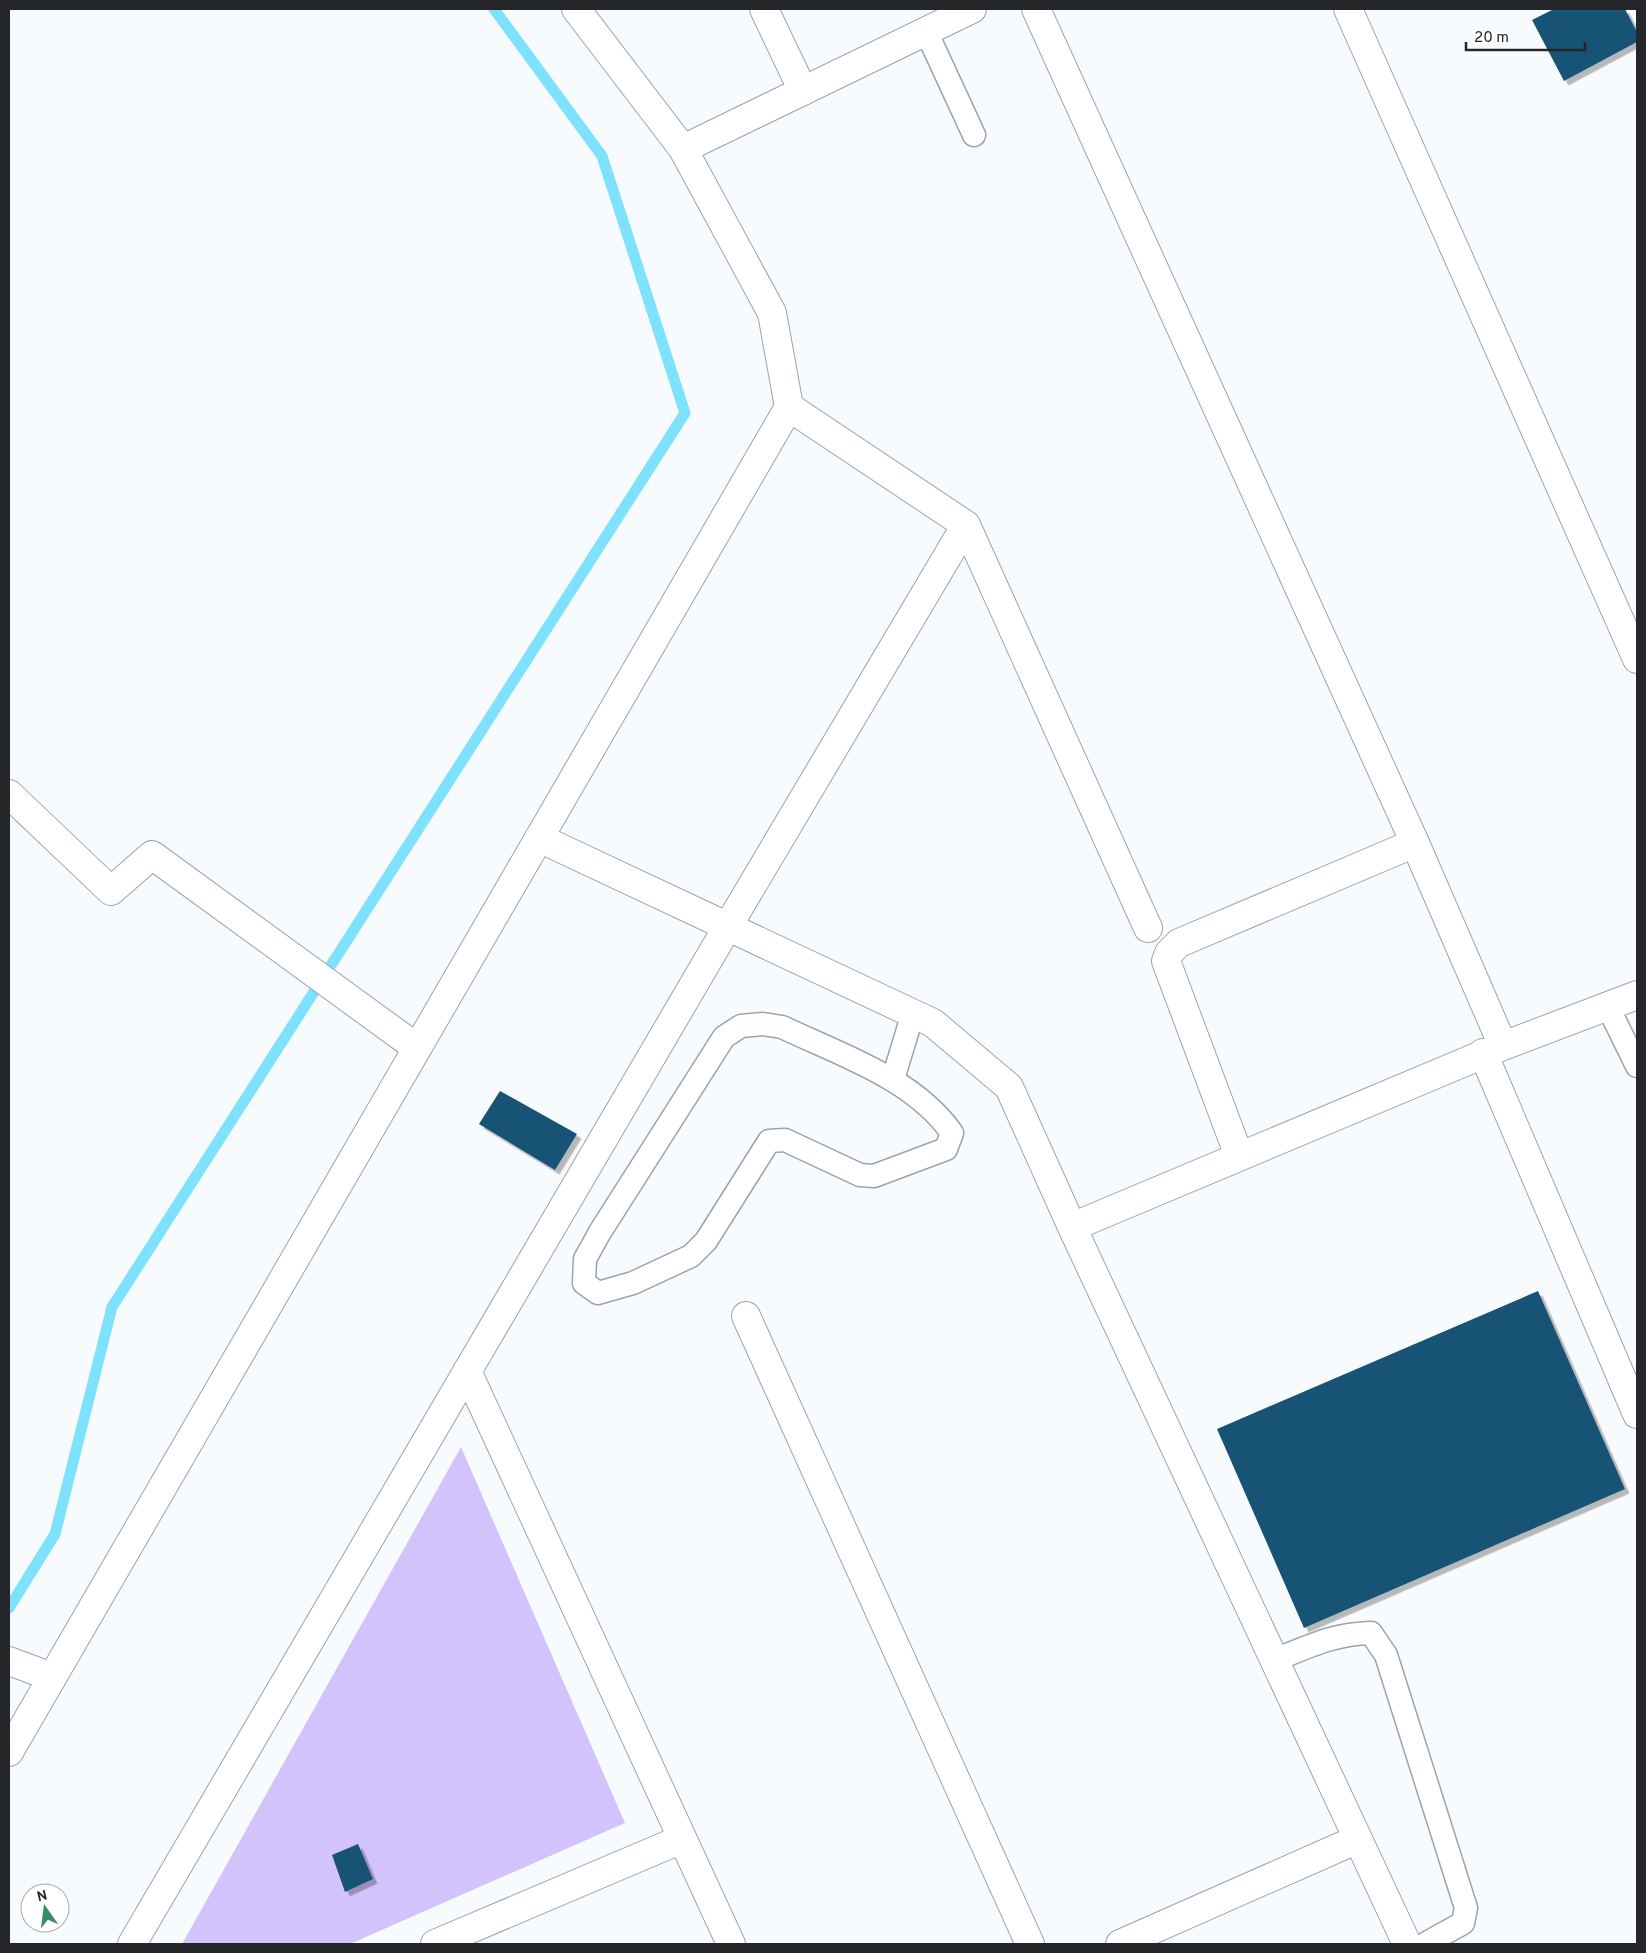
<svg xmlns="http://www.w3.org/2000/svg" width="1646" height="1953" font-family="Overpass,sans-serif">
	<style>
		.green { fill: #d3c3fd }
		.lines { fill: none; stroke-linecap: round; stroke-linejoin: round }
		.stream { stroke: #7ee2fe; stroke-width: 11 }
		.building { fill: #185374; filter: url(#shadow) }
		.service-casing { stroke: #9da3ab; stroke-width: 25 }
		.minor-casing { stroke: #9da3ab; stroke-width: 30 }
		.tertiary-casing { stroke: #9da3ab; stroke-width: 30 }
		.service { stroke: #fff; stroke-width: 22 }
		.minor { stroke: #fff; stroke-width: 28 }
		.tertiary { stroke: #fff; stroke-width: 28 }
	</style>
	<defs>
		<filter id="shadow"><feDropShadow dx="4.5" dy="4.5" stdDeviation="0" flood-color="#0004"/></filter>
	</defs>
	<rect width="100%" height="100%" fill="#f8fbfe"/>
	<path class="green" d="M 461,1447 L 625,1823 L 350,1944 L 182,1944 Z"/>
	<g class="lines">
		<path class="stream" d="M 9,1608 L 55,1534 L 112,1307 L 685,413 L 602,156 L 494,9"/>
	</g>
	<path class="building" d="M 1554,9 L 1625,9 L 1637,32 L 1637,42 L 1564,81 L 1532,20 Z
		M 500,1091 L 577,1134 L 555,1170 L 479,1124 Z
		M 1538,1291 L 1625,1489 L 1304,1628 L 1217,1429 Z
		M 358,1844 L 373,1879 L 345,1892 L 332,1855 Z"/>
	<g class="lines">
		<defs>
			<path id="service" d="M 926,31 L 974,135
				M 1608,1007 L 1637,1066
				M 763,1024 L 782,1027 C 841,1055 913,1078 952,1133 L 946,1149 L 874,1176 L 860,1175 L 785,1140 L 769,1141 L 706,1241 L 691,1256 L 633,1283 L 598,1293 L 584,1283 L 585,1259 L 600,1232 L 724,1037 L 741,1026 Z
				M 893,1079 L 913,1013
				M 1275,1660 C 1310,1646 1333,1634 1371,1633 L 1386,1655 L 1466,1908 L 1463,1923 L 1425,1944"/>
			<path id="minor" d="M 764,9 L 803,91
				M 1036,9 L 1415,843 L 1503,1046 L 1072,1227
				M 1348,9 L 1637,659
				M 966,525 L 1148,928
				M 9,794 L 111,891 L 152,855 L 417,1048
				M 539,838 L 933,1023 L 1009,1087 L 1072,1227 L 1407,1944
				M 1503,1046 L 1637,995
				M 1483,1053 L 1637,1414
				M 1239,1156 L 1166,961 L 1169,953 L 1179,943 L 1415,843
				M 746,1316 L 1030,1944
				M 467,1371 L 731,1944
				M 9,1661 L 52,1677
				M 132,1944 L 728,926 L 966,525 L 789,407
				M 435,1944 L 682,1839
				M 1120,1944 L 1358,1839"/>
			<path id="tertiary" d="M 683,149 L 972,9
				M 9,1752 L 789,407 L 772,313 L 683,149 L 576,9"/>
		</defs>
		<use href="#service" class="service-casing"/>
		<use href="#minor" class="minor-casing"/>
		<use href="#tertiary" class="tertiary-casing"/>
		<use href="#service" class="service"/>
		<use href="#minor" class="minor"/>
		<use href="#tertiary" class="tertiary"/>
	</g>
	<rect width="1646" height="1953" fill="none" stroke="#24262a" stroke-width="20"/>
	<g transform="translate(45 1908) rotate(346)"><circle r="24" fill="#ffffff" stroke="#a7a8aa"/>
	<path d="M0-4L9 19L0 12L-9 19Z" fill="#368f64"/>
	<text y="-8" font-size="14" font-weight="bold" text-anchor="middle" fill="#24262a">N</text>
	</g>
	<path d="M1466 42v8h119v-8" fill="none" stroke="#24262a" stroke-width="2.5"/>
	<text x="1474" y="42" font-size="15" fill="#24262a" stroke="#ffffff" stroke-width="4" paint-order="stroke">20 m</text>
</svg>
